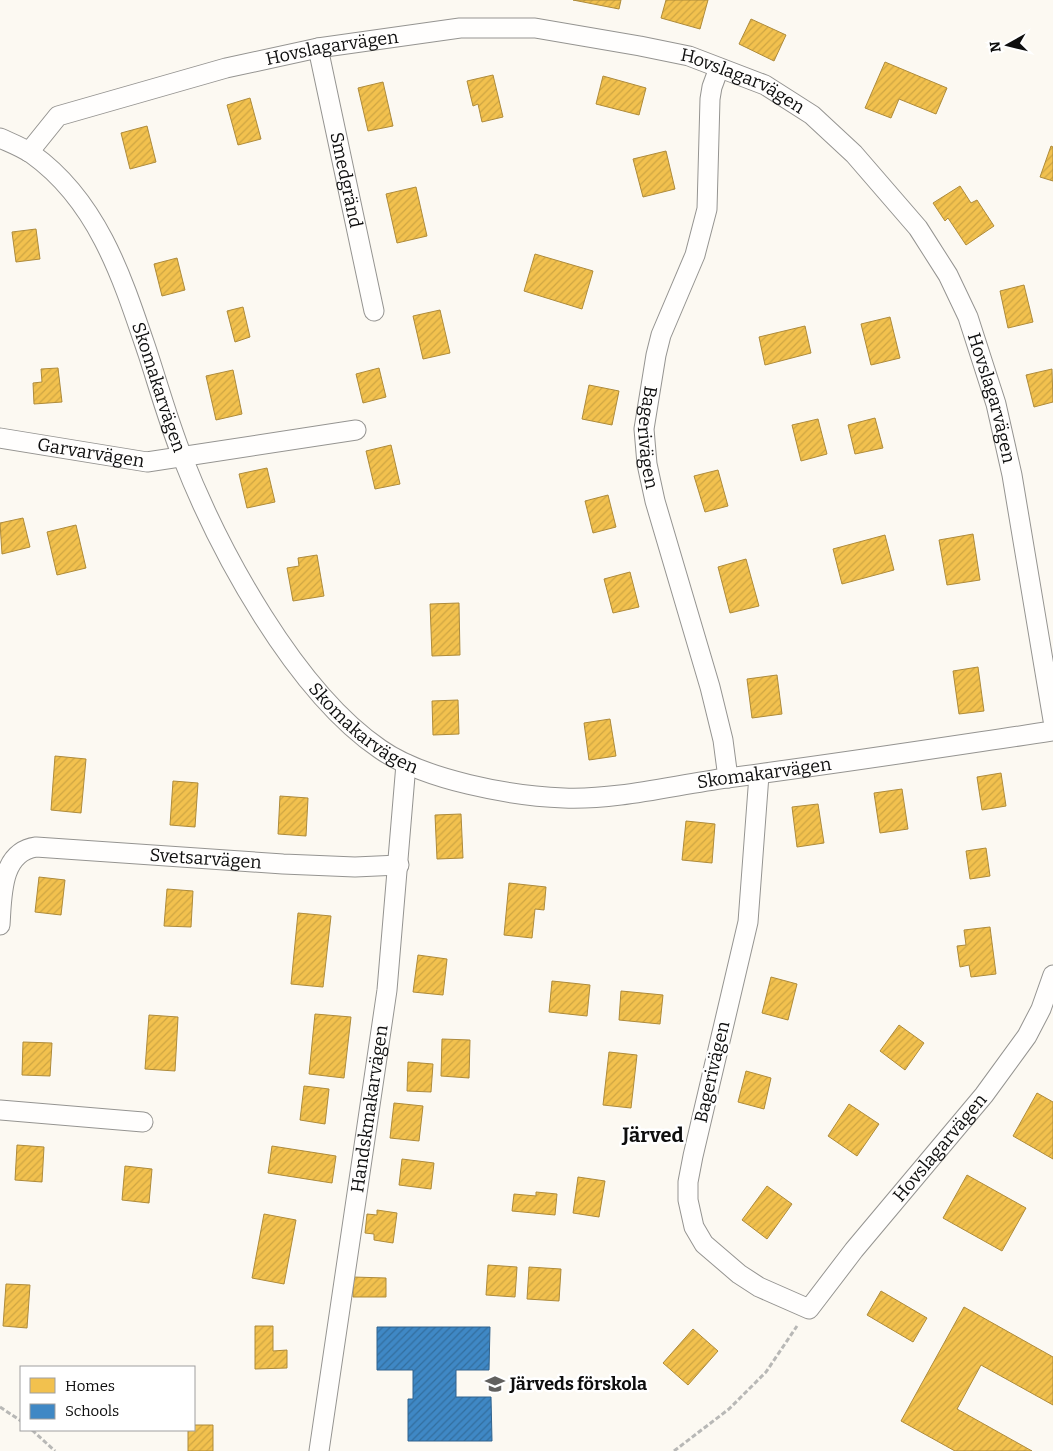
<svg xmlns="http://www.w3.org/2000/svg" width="1053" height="1451" font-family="Bitter,serif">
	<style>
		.homes { fill: url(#homes-hatch); stroke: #ae8b3b }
		.schools { fill: url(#schools-hatch); stroke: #30638e }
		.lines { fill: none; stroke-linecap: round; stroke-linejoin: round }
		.street-casing { stroke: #959491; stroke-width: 21 }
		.path { stroke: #b8b8b6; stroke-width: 3; stroke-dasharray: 5 2.5; stroke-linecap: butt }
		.street { stroke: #fffefd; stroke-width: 19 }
		.labels { text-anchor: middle; stroke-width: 5; stroke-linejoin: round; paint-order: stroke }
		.street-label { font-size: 18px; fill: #0e0e0e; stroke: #fff }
		.poi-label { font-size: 18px; font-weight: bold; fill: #0e0e0e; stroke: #fff; text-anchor: start }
		.quarter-label { font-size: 20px; font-weight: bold; fill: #0e0e0e; stroke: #fff }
	</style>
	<defs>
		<pattern id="homes-hatch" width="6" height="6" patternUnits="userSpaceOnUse" patternTransform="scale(1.25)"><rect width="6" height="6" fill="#f2c14e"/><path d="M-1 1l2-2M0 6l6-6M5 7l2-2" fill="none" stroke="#cea543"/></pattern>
		<pattern id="schools-hatch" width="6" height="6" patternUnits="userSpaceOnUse" patternTransform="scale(1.25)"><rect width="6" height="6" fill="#3f88c5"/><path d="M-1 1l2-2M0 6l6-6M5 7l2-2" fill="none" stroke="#336e9e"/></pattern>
	</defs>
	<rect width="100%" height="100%" fill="#fcf9f2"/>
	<path class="homes" d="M 573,0 L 621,0 L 619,9 Z
		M 666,0 L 708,0 L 700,29 L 661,18 Z
		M 751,19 L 786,35 L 774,61 L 739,44 Z
		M 885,62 L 947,88 L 936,114 L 899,99 L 891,118 L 865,108 Z
		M 493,75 L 503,117 L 482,122 L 478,104 L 473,106 L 467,81 Z
		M 603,76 L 646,88 L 639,115 L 596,104 Z
		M 383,82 L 393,126 L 368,131 L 358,88 Z
		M 250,98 L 261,139 L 238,145 L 227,105 Z
		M 147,126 L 156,162 L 130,169 L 121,133 Z
		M 1051,146 L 1053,147 L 1053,181 L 1040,177 Z
		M 666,151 L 675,189 L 643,197 L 633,159 Z
		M 960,186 L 971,203 L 977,200 L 994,226 L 966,245 L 948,218 L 945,221 L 933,203 Z
		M 416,187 L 427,236 L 397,243 L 386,194 Z
		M 36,229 L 40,259 L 16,262 L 12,232 Z
		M 535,254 L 593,271 L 582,309 L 524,291 Z
		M 177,258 L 185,290 L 162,296 L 154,264 Z
		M 1024,285 L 1033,322 L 1008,328 L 1000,291 Z
		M 243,307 L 250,337 L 235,342 L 227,311 Z
		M 440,310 L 450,353 L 423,359 L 413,316 Z
		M 890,317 L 900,358 L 871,365 L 861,324 Z
		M 805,326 L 811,353 L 765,365 L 759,337 Z
		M 58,368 L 62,402 L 34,404 L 33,383 L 42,382 L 41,369 Z
		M 379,368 L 386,397 L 363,403 L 356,374 Z
		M 1052,369 L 1053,402 L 1034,407 L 1026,375 Z
		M 233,370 L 242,414 L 216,420 L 206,376 Z
		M 589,385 L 619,391 L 612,425 L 582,419 Z
		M 875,418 L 883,448 L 855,454 L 848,425 Z
		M 818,419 L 827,454 L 801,461 L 792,425 Z
		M 391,445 L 400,484 L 375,489 L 366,451 Z
		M 267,468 L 275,502 L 247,508 L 239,474 Z
		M 718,470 L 728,506 L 705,512 L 694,476 Z
		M 608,495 L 616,527 L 593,533 L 585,501 Z
		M 23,518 L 30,547 L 2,554 L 0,523 Z
		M 76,525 L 86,568 L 57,575 L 47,532 Z
		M 973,534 L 980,580 L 947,585 L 939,540 Z
		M 885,535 L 894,570 L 842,584 L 833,549 Z
		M 317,555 L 324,596 L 293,601 L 287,568 L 299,566 L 298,558 Z
		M 746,559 L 759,606 L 730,613 L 718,567 Z
		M 630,572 L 639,607 L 613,613 L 604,579 Z
		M 459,603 L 460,655 L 432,656 L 430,604 Z
		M 978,667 L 984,711 L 959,714 L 953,671 Z
		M 777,675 L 782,714 L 752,718 L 747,679 Z
		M 458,700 L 459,734 L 433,735 L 432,701 Z
		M 610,719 L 616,756 L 589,760 L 584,723 Z
		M 55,756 L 86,759 L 81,813 L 51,810 Z
		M 1001,773 L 1006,806 L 982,810 L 977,777 Z
		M 173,781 L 198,783 L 195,827 L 170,825 Z
		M 902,789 L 908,829 L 880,833 L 874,793 Z
		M 280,796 L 308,798 L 306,836 L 278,834 Z
		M 818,804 L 824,843 L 797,847 L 792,807 Z
		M 461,814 L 463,858 L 437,859 L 435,815 Z
		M 686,821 L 715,824 L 712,863 L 682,860 Z
		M 986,848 L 990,876 L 970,879 L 966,851 Z
		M 39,877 L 65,880 L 61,915 L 35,912 Z
		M 509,883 L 546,887 L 544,910 L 535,909 L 532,938 L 504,935 Z
		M 167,889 L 193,891 L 191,927 L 164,926 Z
		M 298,913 L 331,916 L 323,987 L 291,984 Z
		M 990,927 L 996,974 L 971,977 L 969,965 L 960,967 L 957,946 L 966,945 L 964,930 Z
		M 418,955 L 447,959 L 443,995 L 413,992 Z
		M 771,977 L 797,984 L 788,1020 L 762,1013 Z
		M 552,981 L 590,985 L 587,1016 L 549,1012 Z
		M 621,991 L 663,995 L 660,1024 L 619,1020 Z
		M 315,1014 L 351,1017 L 344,1078 L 309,1074 Z
		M 149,1015 L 178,1017 L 175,1071 L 145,1069 Z
		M 899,1025 L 924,1043 L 905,1070 L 880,1051 Z
		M 442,1039 L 470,1040 L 469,1078 L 441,1076 Z
		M 23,1042 L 52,1043 L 50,1076 L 22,1075 Z
		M 609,1052 L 637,1055 L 631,1108 L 603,1105 Z
		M 408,1062 L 433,1064 L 431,1092 L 407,1091 Z
		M 746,1071 L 771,1078 L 764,1109 L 738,1102 Z
		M 304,1086 L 329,1089 L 325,1124 L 300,1120 Z
		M 1037,1093 L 1053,1102 L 1053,1159 L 1013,1136 Z
		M 394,1103 L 423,1106 L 419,1141 L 390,1138 Z
		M 849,1104 L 879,1124 L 857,1156 L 828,1136 Z
		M 17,1145 L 44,1147 L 42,1182 L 15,1180 Z
		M 272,1146 L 336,1156 L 332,1183 L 268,1173 Z
		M 402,1159 L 434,1163 L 431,1189 L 399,1185 Z
		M 125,1166 L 152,1169 L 149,1203 L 122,1200 Z
		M 967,1175 L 1026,1208 L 1002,1251 L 943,1218 Z
		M 578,1177 L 605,1181 L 599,1217 L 573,1213 Z
		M 767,1186 L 792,1204 L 767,1239 L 742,1220 Z
		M 536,1192 L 557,1194 L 555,1215 L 512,1211 L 514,1194 L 536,1196 Z
		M 377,1210 L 397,1213 L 393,1243 L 374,1240 L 374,1234 L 365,1233 L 367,1214 L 377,1215 Z
		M 264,1214 L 296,1220 L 284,1284 L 252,1278 Z
		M 488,1265 L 517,1267 L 515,1297 L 486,1295 Z
		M 529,1267 L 561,1269 L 559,1301 L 527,1299 Z
		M 353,1277 L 386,1278 L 386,1297 L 353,1297 Z
		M 6,1284 L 30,1285 L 27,1328 L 3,1326 Z
		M 881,1291 L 927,1318 L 913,1342 L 867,1315 Z
		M 964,1307 L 1053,1357 L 1053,1405 L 981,1365 L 957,1409 L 1032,1451 L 955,1451 L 901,1421 Z
		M 255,1326 L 273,1326 L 273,1351 L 287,1350 L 287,1368 L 255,1369 Z
		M 693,1329 L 718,1351 L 688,1385 L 663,1363 Z
		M 194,1425 L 213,1425 L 213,1451 L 188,1451 L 188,1430 L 194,1430 Z"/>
	<path class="schools" d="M 377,1327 L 490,1327 L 489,1370 L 456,1370 L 456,1397 L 491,1397 L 492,1441 L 408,1441 L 408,1399 L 413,1399 L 413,1370 L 377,1370 Z"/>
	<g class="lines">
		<defs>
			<g id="street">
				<path id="s1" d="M 318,48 L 374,311"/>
				<path id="s2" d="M 719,68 L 712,87 L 710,99 L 707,209 L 695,255 L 661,335 L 656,355 L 644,429 L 647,464 L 655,501 L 710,687 L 723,740 L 728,778"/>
				<path id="s3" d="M 0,138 C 11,143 22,147 32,154 C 99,202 123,280 148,354 C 159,388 169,423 182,456 C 219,551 295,691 380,749 C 424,780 511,796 564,798 C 618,800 674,785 727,778 C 836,764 945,747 1053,731"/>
				<path id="s4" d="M 29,152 L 58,116 L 226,68 L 318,48 L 460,28 L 535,28 L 640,46 L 689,56 L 765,85 L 812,115 L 854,154 L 918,228 L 948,275 L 968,317 L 996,404 L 1012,475 L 1053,720"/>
				<path id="s5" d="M 0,438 L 147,462 L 356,430"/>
				<path id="s6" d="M 759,775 L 748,922 L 693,1156 L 688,1182 L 688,1200 L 694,1227 L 704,1244 L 739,1274 L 759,1287 L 809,1309 L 854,1250 L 984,1095 L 1027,1036 L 1041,1009 L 1053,975"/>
				<path id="s7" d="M 0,925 C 2,898 0,852 36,847 L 283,864 L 355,867 L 399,865"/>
				<path d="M 0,1110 L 143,1122"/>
				<path id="s8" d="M 319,1451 L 387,990 L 406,764"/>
			</g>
		</defs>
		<use href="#street" class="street-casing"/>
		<path class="path" d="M 0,1407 L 21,1421
			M 32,1430 L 55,1451
			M 674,1451 L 729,1409 L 766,1372 L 797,1326"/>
		<use href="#street" class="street"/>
	</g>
	<defs>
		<symbol id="school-bare" viewBox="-9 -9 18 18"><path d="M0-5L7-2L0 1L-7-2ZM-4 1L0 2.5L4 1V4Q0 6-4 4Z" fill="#61605e" stroke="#fff" stroke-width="2.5" paint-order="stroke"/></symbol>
	</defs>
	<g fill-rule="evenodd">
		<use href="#school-bare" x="481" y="1370" width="28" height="28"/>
	</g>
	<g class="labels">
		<g class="street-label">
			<text dy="6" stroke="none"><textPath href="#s4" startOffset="329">Hovslagarvägen</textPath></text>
			<text dy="6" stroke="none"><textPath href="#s4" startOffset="749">Hovslagarvägen</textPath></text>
			<text dy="6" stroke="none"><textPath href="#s1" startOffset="135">Smedgränd</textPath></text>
			<text dy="6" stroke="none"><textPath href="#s3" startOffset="306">Skomakarvägen</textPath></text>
			<text dy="6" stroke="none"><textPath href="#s4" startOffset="1169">Hovslagarvägen</textPath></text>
			<text dy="6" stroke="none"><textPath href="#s2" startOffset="381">Bagerivägen</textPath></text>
			<text dy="6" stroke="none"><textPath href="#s5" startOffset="92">Garvarvägen</textPath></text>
			<text dy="6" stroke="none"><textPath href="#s3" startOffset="711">Skomakarvägen</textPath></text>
			<text dy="6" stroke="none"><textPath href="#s3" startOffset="1131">Skomakarvägen</textPath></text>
			<text dy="6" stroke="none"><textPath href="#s7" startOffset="264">Svetsarvägen</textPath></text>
			<text transform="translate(712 1072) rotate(-77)" y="6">Bagerivägen</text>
			<text dy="6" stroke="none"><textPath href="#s8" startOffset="346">Handskmakarvägen</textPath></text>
			<text dy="6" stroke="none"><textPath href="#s6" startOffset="812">Hovslagarvägen</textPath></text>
		</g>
		<g class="poi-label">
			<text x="510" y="1390">Järveds förskola</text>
		</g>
		<g class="quarter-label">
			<text x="653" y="1142">Järved</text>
		</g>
	</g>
	<rect x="20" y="1366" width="175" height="65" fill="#ffffff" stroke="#9f9f9f"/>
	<rect x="30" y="1378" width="25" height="15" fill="#f2c14e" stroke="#9f9f9f"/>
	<text x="65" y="1391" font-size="15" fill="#0e0e0e">Homes</text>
	<rect x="30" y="1404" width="25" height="15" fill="#3f88c5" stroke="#9f9f9f"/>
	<text x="65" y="1416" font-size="15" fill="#0e0e0e">Schools</text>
	<g transform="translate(1008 45) rotate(262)" stroke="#ffffff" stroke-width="4" paint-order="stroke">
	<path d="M0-4L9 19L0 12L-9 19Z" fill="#0e0e0e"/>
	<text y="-8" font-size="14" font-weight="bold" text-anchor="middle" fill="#0e0e0e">N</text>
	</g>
</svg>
